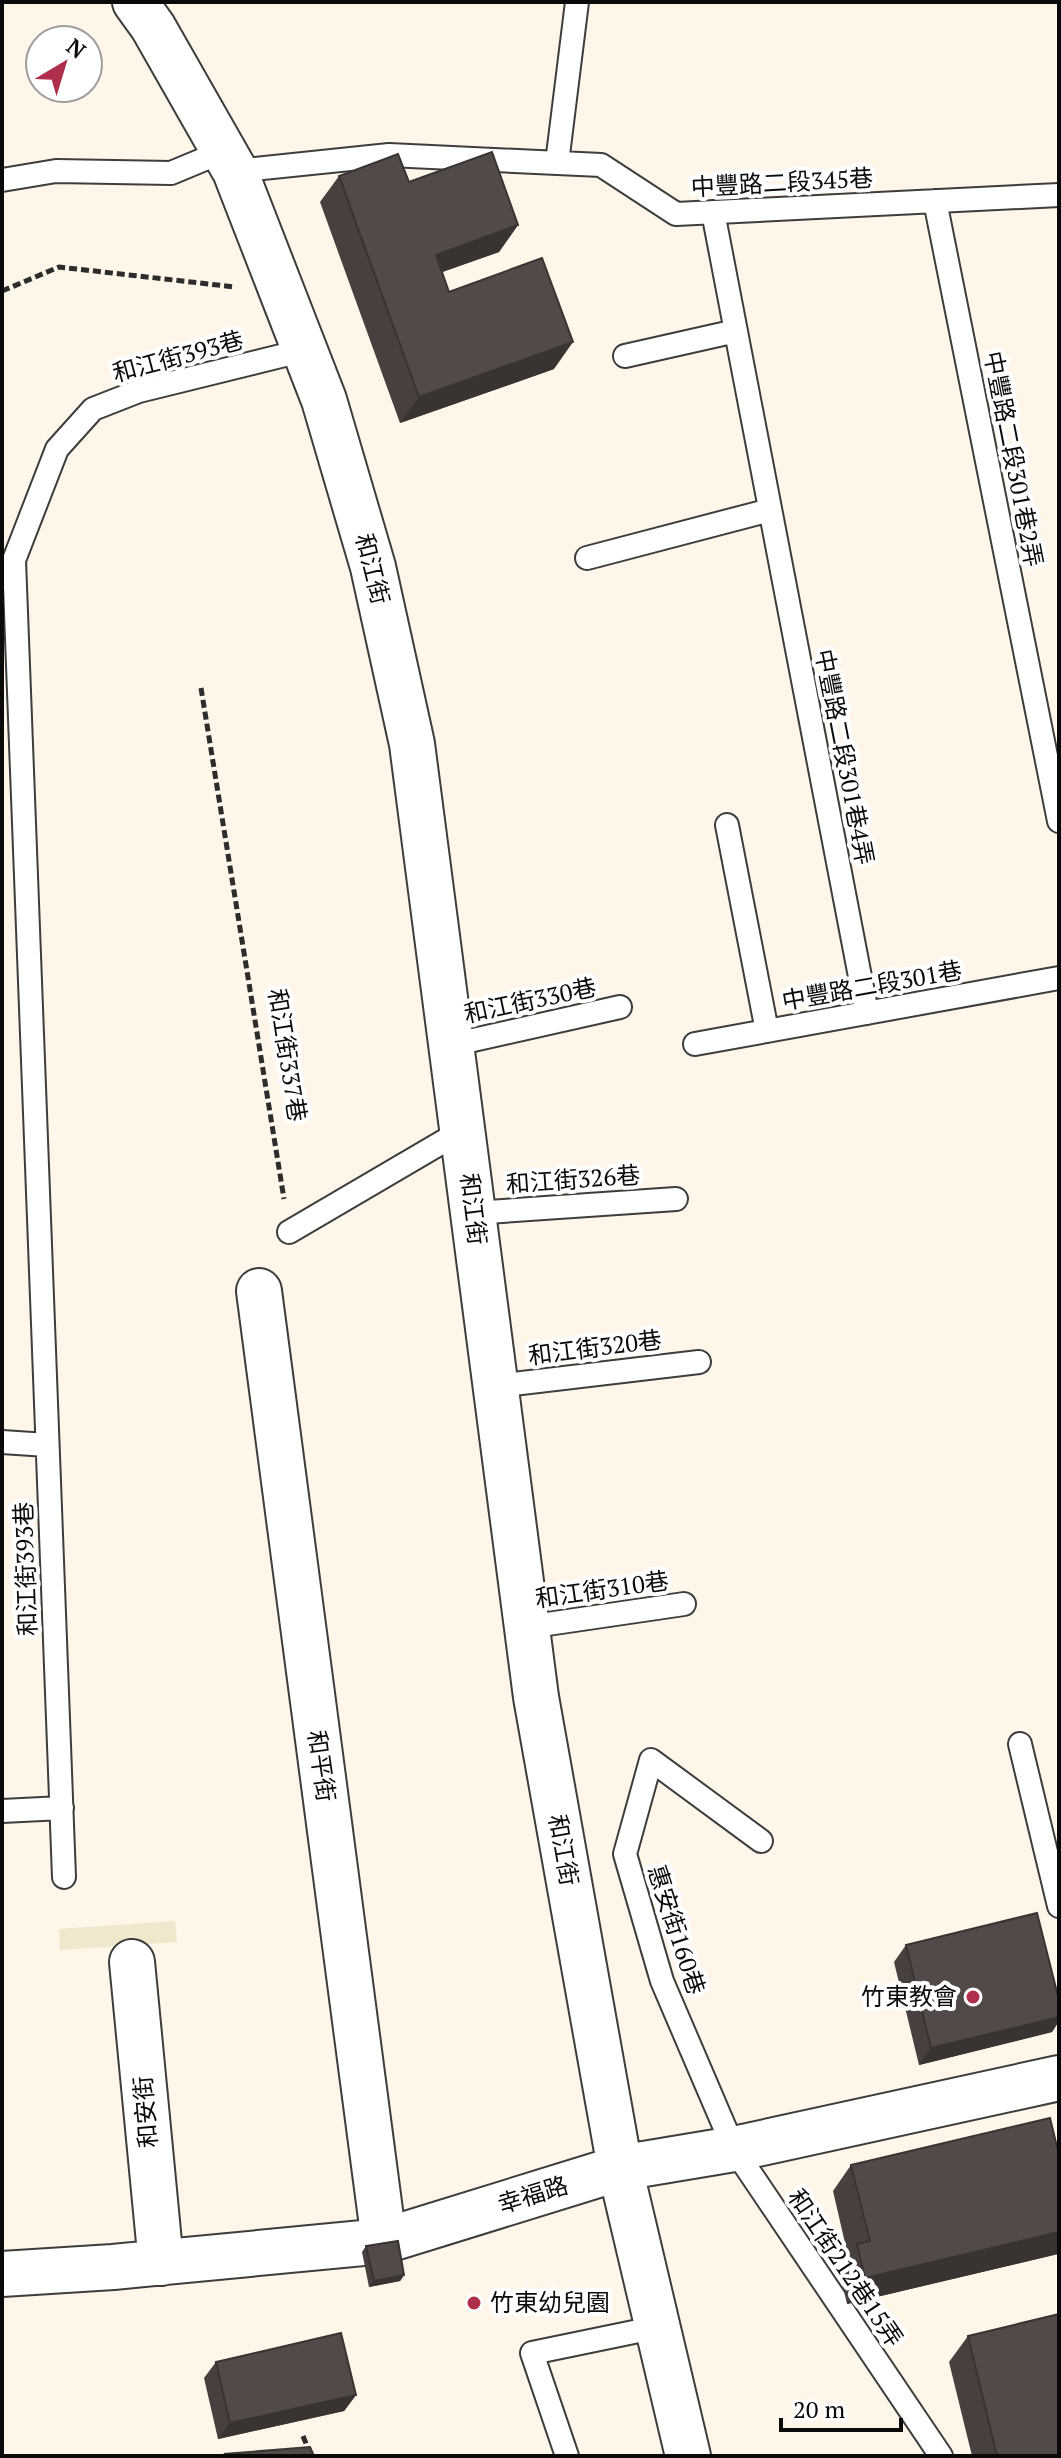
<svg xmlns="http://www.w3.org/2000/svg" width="1061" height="2458" font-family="'PT Serif','Noto Sans TC',serif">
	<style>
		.farmland { fill: #f1e7cc }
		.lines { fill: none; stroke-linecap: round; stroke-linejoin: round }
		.lane-casing { stroke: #3d3d3d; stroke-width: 26 }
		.street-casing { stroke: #3d3d3d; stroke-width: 48 }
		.path { stroke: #2c2c2c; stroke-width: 5; stroke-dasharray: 8 4; stroke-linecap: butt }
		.lane { stroke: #fff; stroke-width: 22 }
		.street { stroke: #fff; stroke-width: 44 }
		.wall { fill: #47403e }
		.shaded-wall { fill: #393432 }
		.building { fill: #524a48; stroke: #393432; stroke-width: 2 }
		.poi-dot { fill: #af2e4c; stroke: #fff; stroke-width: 3 }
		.labels { text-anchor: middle; stroke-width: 8; stroke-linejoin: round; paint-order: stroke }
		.street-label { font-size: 24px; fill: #0a0a0a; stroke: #fff }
		.poi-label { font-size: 24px; fill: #0a0a0a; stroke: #fff; text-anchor: end }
	</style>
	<rect width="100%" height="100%" fill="#fdf6e9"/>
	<path class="farmland" d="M 175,1921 L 177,1942 L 60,1950 L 59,1929 Z"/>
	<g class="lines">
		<defs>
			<path id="lane" d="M 557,163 L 577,2
				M 235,171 L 389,155 L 601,165 L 676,214 L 1059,195
				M 2,180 L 56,171 L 171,173 L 224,151
				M 935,201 L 1059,821
				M 713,212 L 867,1013
				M 625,356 L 736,331
				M 587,558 L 770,510
				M 727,825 L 767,1031
				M 695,1044 L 1059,978
				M 451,1045 L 620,1007
				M 473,1213 L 676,1199
				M 289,1232 L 463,1130
				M 496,1386 L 699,1362
				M 2,1442 L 47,1445
				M 527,1627 L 684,1604
				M 1020,1744 L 1059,1906
				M 2,1811 L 62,1808
				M 761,1841 L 651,1760 L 625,1854 L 662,1981 L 734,2149 L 941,2456
				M 64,1877 L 14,560 L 57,449 L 93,409 L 139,391 L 305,350
				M 567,2456 L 532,2353 L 658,2327"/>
			<path id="street" d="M 135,2 L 153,27 L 235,171 L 324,400 L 373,567 L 412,744 L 536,1697 L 620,2168 L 688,2456
				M 259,1291 L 384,2241
				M 132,1962 L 161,2263
				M 2,2274 L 113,2267 L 384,2241 L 620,2168 L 734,2149 L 1059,2078"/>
		</defs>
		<use href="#lane" class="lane-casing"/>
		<use href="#street" class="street-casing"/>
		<path class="path" d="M 2,291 L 59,267 L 235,287
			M 201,688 L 284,1199
			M 303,2436 L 311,2456"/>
		<use href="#lane" class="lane"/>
		<use href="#street" class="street"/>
	</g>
	<path class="wall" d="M 339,176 L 409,182 L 518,225 L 499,252 L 442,272 L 449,292 L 554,369 L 400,423 L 320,202 Z
		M 906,1945 L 1059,2000 L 1059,2021 L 1052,2032 L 919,2065 L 894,1962 Z
		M 1059,2155 L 1059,2253 L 1058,2254 L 847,2304 L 839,2270 L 848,2256 L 833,2191 L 851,2165 Z
		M 366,2246 L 404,2275 L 400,2281 L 369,2287 L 362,2252 Z
		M 968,2336 L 1059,2456 L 972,2456 L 949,2362 Z
		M 216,2362 L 356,2395 L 344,2411 L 218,2439 L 204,2378 Z"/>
	<path class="shaded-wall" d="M 518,225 L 499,252 L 417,281 L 436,255 Z
		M 573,342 L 554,369 L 400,423 L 419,397 Z
		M 1059,2017 L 1059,2021 L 1052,2032 L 919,2065 L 931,2048 Z
		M 1059,2232 L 1059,2253 L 1058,2254 L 847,2304 L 865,2278 Z
		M 404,2275 L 400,2281 L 369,2287 L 374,2281 Z
		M 356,2395 L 344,2411 L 218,2439 L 230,2423 Z"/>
	<path class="building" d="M 492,152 L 518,225 L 436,255 L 449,292 L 542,258 L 573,342 L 419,397 L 339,176 L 398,154 L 409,182 Z
		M 1037,1913 L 1059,2000 L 1059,2017 L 931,2048 L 906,1945 Z
		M 1050,2118 L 1059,2155 L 1059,2232 L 865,2278 L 857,2244 L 870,2241 L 851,2165 Z
		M 398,2241 L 404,2275 L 374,2281 L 366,2246 Z
		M 1059,2314 L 1059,2456 L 997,2456 L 968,2336 Z
		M 341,2333 L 356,2395 L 230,2423 L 216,2362 Z
		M 310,2447 L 314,2456 L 226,2456 L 225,2454 Z"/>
	<g class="poi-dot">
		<circle cx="973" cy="1997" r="8"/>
		<circle cx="474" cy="2303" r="8"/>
	</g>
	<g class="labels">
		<g class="street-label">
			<text transform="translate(782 183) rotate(-3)" y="8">中豐路二段345巷</text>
			<text transform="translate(178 357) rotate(-15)" y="8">和江街393巷</text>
			<text transform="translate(1013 459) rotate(79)" y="8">中豐路二段301巷2弄</text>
			<text transform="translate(372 569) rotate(76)" y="8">和江街</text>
			<text transform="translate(844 757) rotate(79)" y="8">中豐路二段301巷4弄</text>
			<text transform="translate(872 986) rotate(-10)" y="8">中豐路二段301巷</text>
			<text transform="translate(530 1001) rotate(-12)" y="8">和江街330巷</text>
			<text transform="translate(287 1055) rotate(81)" y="8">和江街337巷</text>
			<text transform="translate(573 1180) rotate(-4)" y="8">和江街326巷</text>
			<text transform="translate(473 1209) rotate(83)" y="8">和江街</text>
			<text transform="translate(595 1348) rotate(-7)" y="8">和江街320巷</text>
			<text transform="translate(26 1569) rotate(-92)" y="8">和江街393巷</text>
			<text transform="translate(602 1590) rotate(-8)" y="8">和江街310巷</text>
			<text transform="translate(321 1766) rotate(82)" y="8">和平街</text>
			<text transform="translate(563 1850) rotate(80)" y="8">和江街</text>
			<text transform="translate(676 1930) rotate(72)" y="8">惠安街160巷</text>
			<text transform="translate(146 2112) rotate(-95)" y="8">和安街</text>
			<text transform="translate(533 2195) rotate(-17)" y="8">幸福路</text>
			<text transform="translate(845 2268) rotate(56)" y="8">和江街212巷15弄</text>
		</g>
		<g class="poi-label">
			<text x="957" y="2005">竹東教會</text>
			<text x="490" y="2311" text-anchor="start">竹東幼兒園</text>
		</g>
	</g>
	<rect width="1061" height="2458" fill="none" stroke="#0a0a0a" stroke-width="8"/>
	<g transform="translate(64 64) rotate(38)"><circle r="38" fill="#ffffff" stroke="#9d9d9d" stroke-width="2"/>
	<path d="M0-6L14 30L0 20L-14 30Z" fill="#af2e4c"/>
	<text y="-12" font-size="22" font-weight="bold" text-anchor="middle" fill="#0a0a0a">N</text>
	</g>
	<path d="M781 2418v12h120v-12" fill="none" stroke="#0a0a0a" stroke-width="4"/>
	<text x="793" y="2418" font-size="24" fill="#0a0a0a" stroke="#ffffff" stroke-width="6" paint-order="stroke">20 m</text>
</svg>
